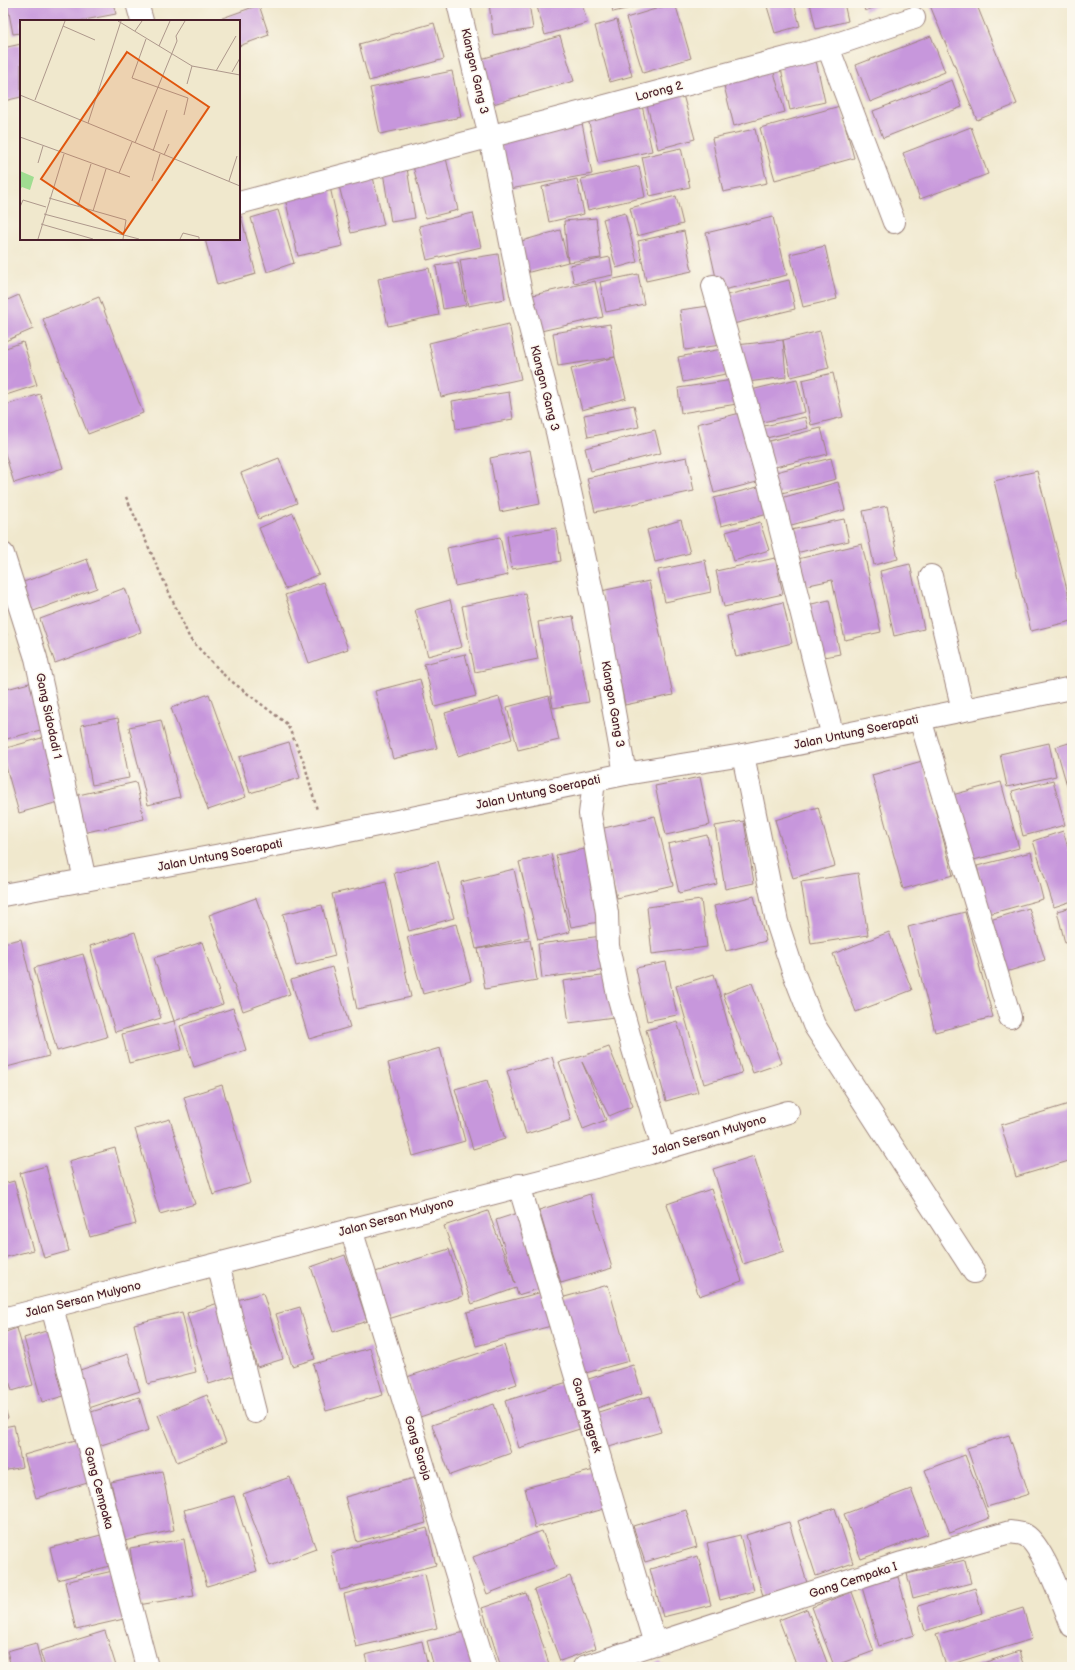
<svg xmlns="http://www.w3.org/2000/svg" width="1075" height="1670" font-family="'Balsamiq Sans',sans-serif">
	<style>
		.building { fill: #c797dc }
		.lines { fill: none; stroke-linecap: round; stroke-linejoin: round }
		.minor-casing { stroke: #9d847c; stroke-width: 24 }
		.highway-casing { stroke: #9d847c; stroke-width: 24 }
		.path { stroke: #9d847c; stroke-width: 2.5; stroke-dasharray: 3 3; stroke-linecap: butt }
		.minor { stroke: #fff; stroke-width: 22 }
		.highway { stroke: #fff; stroke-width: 22 }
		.labels { text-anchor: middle; stroke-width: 3; stroke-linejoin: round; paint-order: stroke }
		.street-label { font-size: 12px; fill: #4a1f2b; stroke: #fbf7ec }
		.inset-road { fill: none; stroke: #ae988c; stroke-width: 1 }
		.view { fill: #e0560e; fill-opacity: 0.15; stroke: #e0560e; stroke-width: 2 }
		.inset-edge { fill: none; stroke: #4a1f2b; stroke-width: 2 }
	</style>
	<rect width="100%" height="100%" fill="#fbf7ec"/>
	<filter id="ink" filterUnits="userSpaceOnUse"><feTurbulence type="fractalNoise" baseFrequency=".025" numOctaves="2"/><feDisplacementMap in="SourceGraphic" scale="8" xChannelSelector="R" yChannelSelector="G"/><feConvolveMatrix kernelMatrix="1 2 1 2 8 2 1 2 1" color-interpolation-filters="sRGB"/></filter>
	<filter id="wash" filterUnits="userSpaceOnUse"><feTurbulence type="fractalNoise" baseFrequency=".012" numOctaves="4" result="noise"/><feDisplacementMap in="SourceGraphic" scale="16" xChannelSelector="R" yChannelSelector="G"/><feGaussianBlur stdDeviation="0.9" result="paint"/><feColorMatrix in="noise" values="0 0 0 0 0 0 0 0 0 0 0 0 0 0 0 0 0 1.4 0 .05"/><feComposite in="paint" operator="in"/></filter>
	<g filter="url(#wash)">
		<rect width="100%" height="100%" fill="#f0e8cd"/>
		<g id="blocks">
			<path class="building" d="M 7,3 L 113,3 L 116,14 L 79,21 L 21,21 L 21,33 L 13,34 Z
				M 489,3 L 529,3 L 533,29 L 493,35 Z
				M 536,3 L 582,3 L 587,23 L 545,35 Z
				M 611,3 L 648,3 L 648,4 L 613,12 Z
				M 675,3 L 691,58 L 643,73 L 626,18 Z
				M 766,3 L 794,3 L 800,26 L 775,33 Z
				M 810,3 L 844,3 L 848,21 L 816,29 Z
				M 862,3 L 886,3 L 865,11 Z
				M 929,3 L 976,3 L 1017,104 L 977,120 Z
				M 259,5 L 269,35 L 239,46 L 239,21 L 214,21 Z
				M 617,20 L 632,76 L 610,82 L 595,26 Z
				M 434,23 L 444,59 L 369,81 L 359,44 Z
				M 560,36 L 574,81 L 493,104 L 481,59 Z
				M 931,36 L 945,72 L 870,102 L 856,65 Z
				M 21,44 L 21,97 L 4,101 L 3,48 Z
				M 815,56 L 825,102 L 790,110 L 780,64 Z
				M 772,65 L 785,112 L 734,126 L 722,78 Z
				M 452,71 L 461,117 L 380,134 L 370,88 Z
				M 952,80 L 962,107 L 883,138 L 873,111 Z
				M 682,91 L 695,139 L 658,149 L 646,101 Z
				M 641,101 L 652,151 L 598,163 L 587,114 Z
				M 840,106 L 854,158 L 775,180 L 760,128 Z
				M 582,123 L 592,174 L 510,189 L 500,139 Z
				M 971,127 L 988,174 L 920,199 L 903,153 Z
				M 755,129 L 767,183 L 723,192 L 712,138 Z
				M 681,148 L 690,187 L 650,196 L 642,157 Z
				M 446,158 L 458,210 L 426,218 L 413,166 Z
				M 639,166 L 645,197 L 588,210 L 581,179 Z
				M 407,168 L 415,218 L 391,222 L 383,172 Z
				M 373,177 L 384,225 L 351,233 L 339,186 Z
				M 577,179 L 584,214 L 549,222 L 542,187 Z
				M 330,187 L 343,246 L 298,256 L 285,198 Z
				M 676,196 L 683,224 L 637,236 L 630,208 Z
				M 278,210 L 294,263 L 267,272 L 251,218 Z
				M 473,213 L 481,247 L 427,260 L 419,226 Z
				M 625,213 L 637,262 L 616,268 L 603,219 Z
				M 239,216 L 241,216 L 256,274 L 217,285 L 205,239 L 239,239 Z
				M 773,217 L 787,275 L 719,291 L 706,233 Z
				M 596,218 L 601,258 L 568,262 L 526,273 L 518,242 L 560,230 L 568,262 L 564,221 Z
				M 684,231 L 692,271 L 646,281 L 638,241 Z
				M 825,246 L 837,299 L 803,307 L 790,254 Z
				M 498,254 L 505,299 L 468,306 L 460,260 Z
				M 610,257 L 613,275 L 574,283 L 570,265 Z
				M 458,262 L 466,305 L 443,309 L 436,266 Z
				M 429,268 L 439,315 L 388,326 L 378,279 Z
				M 638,274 L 644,304 L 606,312 L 600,282 Z
				M 789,280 L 795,309 L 729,325 L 723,296 Z
				M 595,281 L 603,317 L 541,331 L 533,295 Z
				M 19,295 L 33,329 L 3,342 L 3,302 Z
				M 99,297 L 143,413 L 88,434 L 43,319 Z
				M 716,305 L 721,345 L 685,350 L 680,310 Z
				M 509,324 L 521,379 L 441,397 L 429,343 Z
				M 610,324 L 615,357 L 558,366 L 553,333 Z
				M 820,331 L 829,368 L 791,377 L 783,340 Z
				M 783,340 L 786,377 L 740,383 L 736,345 Z
				M 23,342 L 37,385 L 3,396 L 3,349 Z
				M 722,349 L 726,374 L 683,382 L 678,357 Z
				M 615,357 L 626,398 L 582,410 L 571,369 Z
				M 833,373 L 843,417 L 811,425 L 802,380 Z
				M 797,379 L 805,412 L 759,423 L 751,390 Z
				M 733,380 L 737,404 L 681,413 L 678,388 Z
				M 509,392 L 513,419 L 456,429 L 452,401 Z
				M 40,394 L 63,468 L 14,483 L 3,447 L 3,406 Z
				M 634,405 L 639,427 L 588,437 L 584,415 Z
				M 744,412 L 761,481 L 714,493 L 697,424 Z
				M 805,417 L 808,428 L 758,440 L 755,428 Z
				M 821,428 L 828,454 L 767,469 L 761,443 Z
				M 655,430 L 661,453 L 591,471 L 585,448 Z
				M 530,450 L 540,504 L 500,512 L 490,458 Z
				M 687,457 L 694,491 L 595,512 L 587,478 Z
				M 279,458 L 297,503 L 259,519 L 241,473 Z
				M 831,458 L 836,479 L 774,495 L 768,474 Z
				M 1037,471 L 1072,609 L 1072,621 L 1031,631 L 994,481 Z
				M 838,482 L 845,510 L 788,526 L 781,498 Z
				M 766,485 L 772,513 L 721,526 L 714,498 Z
				M 887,506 L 898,559 L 874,565 L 863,511 Z
				M 293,513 L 319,574 L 285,589 L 259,528 Z
				M 844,519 L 849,541 L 791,554 L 786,531 Z
				M 681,520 L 690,553 L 655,562 L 647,530 Z
				M 760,522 L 769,550 L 734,561 L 726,532 Z
				M 556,528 L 561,561 L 512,569 L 507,536 Z
				M 500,537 L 508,575 L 455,586 L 447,548 Z
				M 862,544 L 881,632 L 845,640 L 832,580 L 795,588 L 789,561 Z
				M 775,558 L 783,594 L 724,607 L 716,571 Z
				M 87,559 L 97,588 L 28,613 L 18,584 Z
				M 705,560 L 711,592 L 665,602 L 658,570 Z
				M 910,564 L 924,629 L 894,636 L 880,571 Z
				M 649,581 L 673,695 L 625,705 L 601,591 Z
				M 323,582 L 348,649 L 309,663 L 285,595 Z
				M 125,588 L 141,632 L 55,663 L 40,619 Z
				M 525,593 L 538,659 L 475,672 L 462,606 Z
				M 450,600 L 462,647 L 428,656 L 415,610 Z
				M 829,600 L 840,654 L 814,659 L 803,606 Z
				M 783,602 L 792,643 L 736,657 L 727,616 Z
				M 573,616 L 589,702 L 553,708 L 538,622 Z
				M 3,619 L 7,635 L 3,636 Z
				M 465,654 L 476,696 L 435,707 L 424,664 Z
				M 420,679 L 437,748 L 393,759 L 375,691 Z
				M 33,682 L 44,729 L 3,740 L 3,690 Z
				M 209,694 L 246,797 L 208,810 L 171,708 Z
				M 549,696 L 559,740 L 518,750 L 507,707 Z
				M 499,697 L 512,739 L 458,756 L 445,713 Z
				M 118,718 L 129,778 L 92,785 L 81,725 Z
				M 161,720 L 180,797 L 148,805 L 129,727 Z
				M 45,737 L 62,801 L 19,813 L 3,756 L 3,749 Z
				M 289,742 L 300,778 L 250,793 L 239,757 Z
				M 1072,742 L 1072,803 L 1056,747 Z
				M 1049,743 L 1056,776 L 1007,787 L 1000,754 Z
				M 922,761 L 953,875 L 903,889 L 872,775 Z
				M 700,777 L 710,825 L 666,835 L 655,786 Z
				M 1053,780 L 1065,825 L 1023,836 L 1012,791 Z
				M 136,782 L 144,819 L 83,833 L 74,796 Z
				M 1001,782 L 1019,848 L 970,861 L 952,795 Z
				M 818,807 L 835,866 L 793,878 L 775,820 Z
				M 655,816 L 673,885 L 617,898 L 600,829 Z
				M 744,821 L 754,883 L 725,889 L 715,826 Z
				M 1069,826 L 1072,826 L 1072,838 L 1071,838 Z
				M 1063,831 L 1072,860 L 1072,901 L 1054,907 L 1033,841 Z
				M 707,835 L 717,884 L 679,893 L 668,844 Z
				M 585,849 L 599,922 L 571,927 L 556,855 Z
				M 1031,852 L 1043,899 L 989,914 L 977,866 Z
				M 551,854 L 570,932 L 538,940 L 519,862 Z
				M 438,861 L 454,918 L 409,931 L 394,873 Z
				M 514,869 L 529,937 L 476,949 L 461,882 Z
				M 858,873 L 868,935 L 811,944 L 801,882 Z
				M 386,882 L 411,997 L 357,1009 L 332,894 Z
				M 754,896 L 766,941 L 726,951 L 714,906 Z
				M 256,898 L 290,994 L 243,1011 L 209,915 Z
				M 701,900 L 707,947 L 652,954 L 647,907 Z
				M 322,905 L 335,956 L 296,966 L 283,914 Z
				M 1072,907 L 1072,941 L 1065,943 L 1057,911 Z
				M 1029,908 L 1045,960 L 1006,972 L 990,920 Z
				M 965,912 L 993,1017 L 935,1032 L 908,927 Z
				M 456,924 L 471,981 L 423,994 L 407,937 Z
				M 135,932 L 161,1018 L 115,1032 L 90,946 Z
				M 889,932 L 912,990 L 856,1012 L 833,954 Z
				M 602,936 L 606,970 L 542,978 L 538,944 Z
				M 21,939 L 49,1056 L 3,1068 L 3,943 Z
				M 530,940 L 537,980 L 485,989 L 478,949 Z
				M 202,942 L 223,1004 L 174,1021 L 154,958 Z
				M 83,954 L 107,1037 L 57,1051 L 34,968 Z
				M 666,962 L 677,1015 L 647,1021 L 636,968 Z
				M 332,967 L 350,1027 L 309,1039 L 291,980 Z
				M 714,974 L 742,1073 L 704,1084 L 676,986 Z
				M 609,975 L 614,1017 L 569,1023 L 563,981 Z
				M 752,983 L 782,1063 L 753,1073 L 723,994 Z
				M 233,1008 L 246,1050 L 194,1067 L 180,1026 Z
				M 174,1021 L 182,1050 L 129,1063 L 122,1034 Z
				M 677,1021 L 698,1092 L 666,1101 L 646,1030 Z
				M 609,1047 L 633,1106 L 609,1116 L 582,1062 L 606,1120 L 583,1129 L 559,1062 L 580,1057 Z
				M 440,1048 L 465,1141 L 413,1156 L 388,1063 Z
				M 552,1057 L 571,1120 L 526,1134 L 507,1071 Z
				M 487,1080 L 505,1139 L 473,1149 L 455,1089 Z
				M 222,1085 L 251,1183 L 213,1195 L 184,1097 Z
				M 1072,1103 L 1072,1160 L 1016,1177 L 1001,1125 Z
				M 170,1119 L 195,1204 L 160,1214 L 135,1129 Z
				M 115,1148 L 136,1224 L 90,1237 L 69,1161 Z
				M 754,1156 L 784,1251 L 743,1264 L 713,1169 Z
				M 46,1166 L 69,1251 L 44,1258 L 20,1173 Z
				M 14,1181 L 33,1250 L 3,1258 L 3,1184 Z
				M 711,1189 L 742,1281 L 699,1296 L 667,1204 Z
				M 590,1194 L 612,1268 L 561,1283 L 539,1210 Z
				M 488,1211 L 515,1283 L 496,1220 L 521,1212 L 544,1287 L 518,1295 L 516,1288 L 472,1304 L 444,1226 Z
				M 449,1249 L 463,1296 L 385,1320 L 372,1273 Z
				M 345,1255 L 367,1321 L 333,1332 L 311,1267 Z
				M 608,1285 L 629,1361 L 582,1374 L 561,1298 Z
				M 542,1292 L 551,1326 L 476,1346 L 467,1312 Z
				M 263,1293 L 283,1359 L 257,1367 L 237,1300 Z
				M 231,1299 L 253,1370 L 209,1384 L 187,1313 Z
				M 300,1307 L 315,1359 L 292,1366 L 276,1314 Z
				M 182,1312 L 196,1372 L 148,1384 L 134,1324 Z
				M 17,1328 L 33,1385 L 12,1391 L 3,1359 L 3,1333 Z
				M 52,1329 L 71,1394 L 42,1402 L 24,1338 Z
				M 504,1345 L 517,1384 L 420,1417 L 407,1377 Z
				M 370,1348 L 383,1395 L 326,1411 L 313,1364 Z
				M 128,1354 L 140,1391 L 86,1409 L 74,1372 Z
				M 633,1365 L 642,1393 L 591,1410 L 582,1381 Z
				M 571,1381 L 586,1427 L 519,1448 L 505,1401 Z
				M 207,1395 L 226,1442 L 177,1462 L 158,1415 Z
				M 650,1396 L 661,1432 L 602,1449 L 592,1414 Z
				M 139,1397 L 149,1430 L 98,1446 L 88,1413 Z
				M 3,1402 L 8,1418 L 3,1419 Z
				M 494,1404 L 511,1453 L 450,1475 L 432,1425 Z
				M 14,1425 L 22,1467 L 3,1471 L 3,1427 Z
				M 1009,1435 L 1029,1494 L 987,1507 L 967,1448 Z
				M 79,1439 L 91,1482 L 36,1498 L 24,1455 Z
				M 965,1455 L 989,1518 L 950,1533 L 925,1470 Z
				M 594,1470 L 604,1509 L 535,1528 L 525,1488 Z
				M 162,1471 L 174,1530 L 124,1541 L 111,1482 Z
				M 290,1477 L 316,1549 L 270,1566 L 243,1494 Z
				M 414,1478 L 426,1523 L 357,1542 L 345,1497 Z
				M 911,1489 L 928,1534 L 861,1559 L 844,1514 Z
				M 234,1496 L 257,1571 L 207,1586 L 184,1510 Z
				M 835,1508 L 853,1563 L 816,1576 L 798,1521 Z
				M 686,1510 L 697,1547 L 645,1562 L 633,1526 Z
				M 789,1522 L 807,1583 L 763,1596 L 746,1535 Z
				M 427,1528 L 436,1565 L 340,1590 L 331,1553 Z
				M 542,1531 L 556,1567 L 487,1594 L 473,1557 Z
				M 105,1534 L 113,1565 L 58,1580 L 50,1548 Z
				M 740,1535 L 754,1591 L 720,1600 L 707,1543 Z
				M 184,1539 L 194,1596 L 138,1605 L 130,1548 Z
				M 698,1556 L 711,1605 L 663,1617 L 650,1569 Z
				M 965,1560 L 971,1583 L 913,1598 L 907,1574 Z
				M 117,1570 L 128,1618 L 76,1630 L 65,1582 Z
				M 425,1574 L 437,1628 L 356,1647 L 344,1594 Z
				M 570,1576 L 596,1648 L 560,1661 L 534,1590 Z
				M 898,1577 L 914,1635 L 879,1646 L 862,1587 Z
				M 975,1588 L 982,1613 L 925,1631 L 918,1606 Z
				M 852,1592 L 874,1651 L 834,1666 L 812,1607 Z
				M 526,1593 L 550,1667 L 501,1667 L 482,1608 Z
				M 1023,1608 L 1032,1639 L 946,1666 L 936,1635 Z
				M 807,1609 L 828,1665 L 823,1667 L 797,1667 L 779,1620 Z
				M 105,1631 L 116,1666 L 45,1667 L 40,1651 Z
				M 465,1632 L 473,1667 L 434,1667 L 427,1641 Z
				M 422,1641 L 428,1667 L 368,1667 L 365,1655 Z
				M 36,1643 L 42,1667 L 11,1667 L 7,1651 Z
				M 1019,1651 L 1024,1667 L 971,1667 Z
				M 661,1661 L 663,1667 L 644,1667 Z"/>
		</g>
	</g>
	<g filter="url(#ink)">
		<use href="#blocks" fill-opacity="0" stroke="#9d847c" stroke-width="1"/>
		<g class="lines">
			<defs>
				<path id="minor" d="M 137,3 L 142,21
					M 458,3 L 490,137 L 521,293 L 557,432 L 595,605 L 625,774
					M 828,47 L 914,18
					M 239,203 L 828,47 L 894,222
					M 713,286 L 769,484 L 833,737
					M 3,554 L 36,658 L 85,880
					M 931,576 L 963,710
					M 920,719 L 1010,1017
					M 743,755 L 777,922 L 793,971 L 814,1025 L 974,1272
					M 594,781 L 590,814 L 607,913 L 608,946 L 618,995 L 633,1049 L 663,1148
					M 519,1185 L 655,1644
					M 351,1229 L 485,1667
					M 218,1264 L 255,1412
					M 52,1307 L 147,1667
					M 3,1319 L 650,1153 L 788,1112
					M 584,1667 L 902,1563 L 1010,1532 C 1015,1533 1021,1533 1025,1535 C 1043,1545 1064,1606 1072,1626"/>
				<path id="highway" d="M 3,895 L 324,836 L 625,774 L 743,755 L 1072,688"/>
			</defs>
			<use href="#minor" class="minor-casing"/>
			<use href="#highway" class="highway-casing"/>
			<path class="path" d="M 126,497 L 190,639 L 226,677 L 287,724 L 304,762 L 317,810"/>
			<use href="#minor" class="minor"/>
			<use href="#highway" class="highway"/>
		</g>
	</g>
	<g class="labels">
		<g class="street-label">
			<text transform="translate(475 71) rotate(77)" y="4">Klangon Gang 3</text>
			<text transform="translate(659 91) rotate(-15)" y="4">Lorong 2</text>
			<text transform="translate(545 388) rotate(76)" y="4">Klangon Gang 3</text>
			<text transform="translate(613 704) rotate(80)" y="4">Klangon Gang 3</text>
			<text transform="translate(49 716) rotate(78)" y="4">Gang Sidodadi 1</text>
			<text transform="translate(856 732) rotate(-12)" y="4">Jalan Untung Soerapati</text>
			<text transform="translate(538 792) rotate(-12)" y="4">Jalan Untung Soerapati</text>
			<text transform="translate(220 855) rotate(-11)" y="4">Jalan Untung Soerapati</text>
			<text transform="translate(709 1135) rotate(-16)" y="4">Jalan Sersan Mulyono</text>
			<text transform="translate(396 1217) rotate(-15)" y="4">Jalan Sersan Mulyono</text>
			<text transform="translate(83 1299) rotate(-14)" y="4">Jalan Sersan Mulyono</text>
			<text transform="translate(587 1415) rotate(73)" y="4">Gang Anggrek</text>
			<text transform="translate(418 1448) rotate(73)" y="4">Gang Saroja</text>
			<text transform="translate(99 1488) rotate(75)" y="4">Gang Cempaka</text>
			<text transform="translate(853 1580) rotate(-18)" y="4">Gang Cempaka I</text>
		</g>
	</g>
	<g transform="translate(20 20)">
		<rect width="220" height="220" fill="#f0e8cd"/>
		<path d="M 0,151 L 14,157 L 10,170 L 2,167 L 0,170 Z" fill="#a0dd91"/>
		<path class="inset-road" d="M 98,1 L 172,46 L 220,55M 43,6 L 75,20M 115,11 L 122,1M 126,19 L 112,58 L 168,78 L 164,95M 139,26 L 150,1M 196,51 L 216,16M 212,52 L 220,38M 167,64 L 172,46M 0,75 L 220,166M 15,80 L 45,1M 68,103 L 101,1M 0,117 L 110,157M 115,123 L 157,21 L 156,16 L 165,1M 133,131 L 147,90M 144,135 L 149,124M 18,143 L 23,126M 99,153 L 112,122M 132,161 L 140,134M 209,161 L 217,136M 29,178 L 106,200 L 103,219M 58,186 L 71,144M 0,187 L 3,180 L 26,187M 73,191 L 86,149M 24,194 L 119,219M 21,204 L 73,219M 18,219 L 44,134M 160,219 L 163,213 L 179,217 L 179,219"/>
		<path class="view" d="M 107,32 L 189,87 L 103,214 L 21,159 Z"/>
		<rect width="220" height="220" class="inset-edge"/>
	</g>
	<rect width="1075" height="1670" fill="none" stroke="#fbf7ec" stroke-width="16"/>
</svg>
